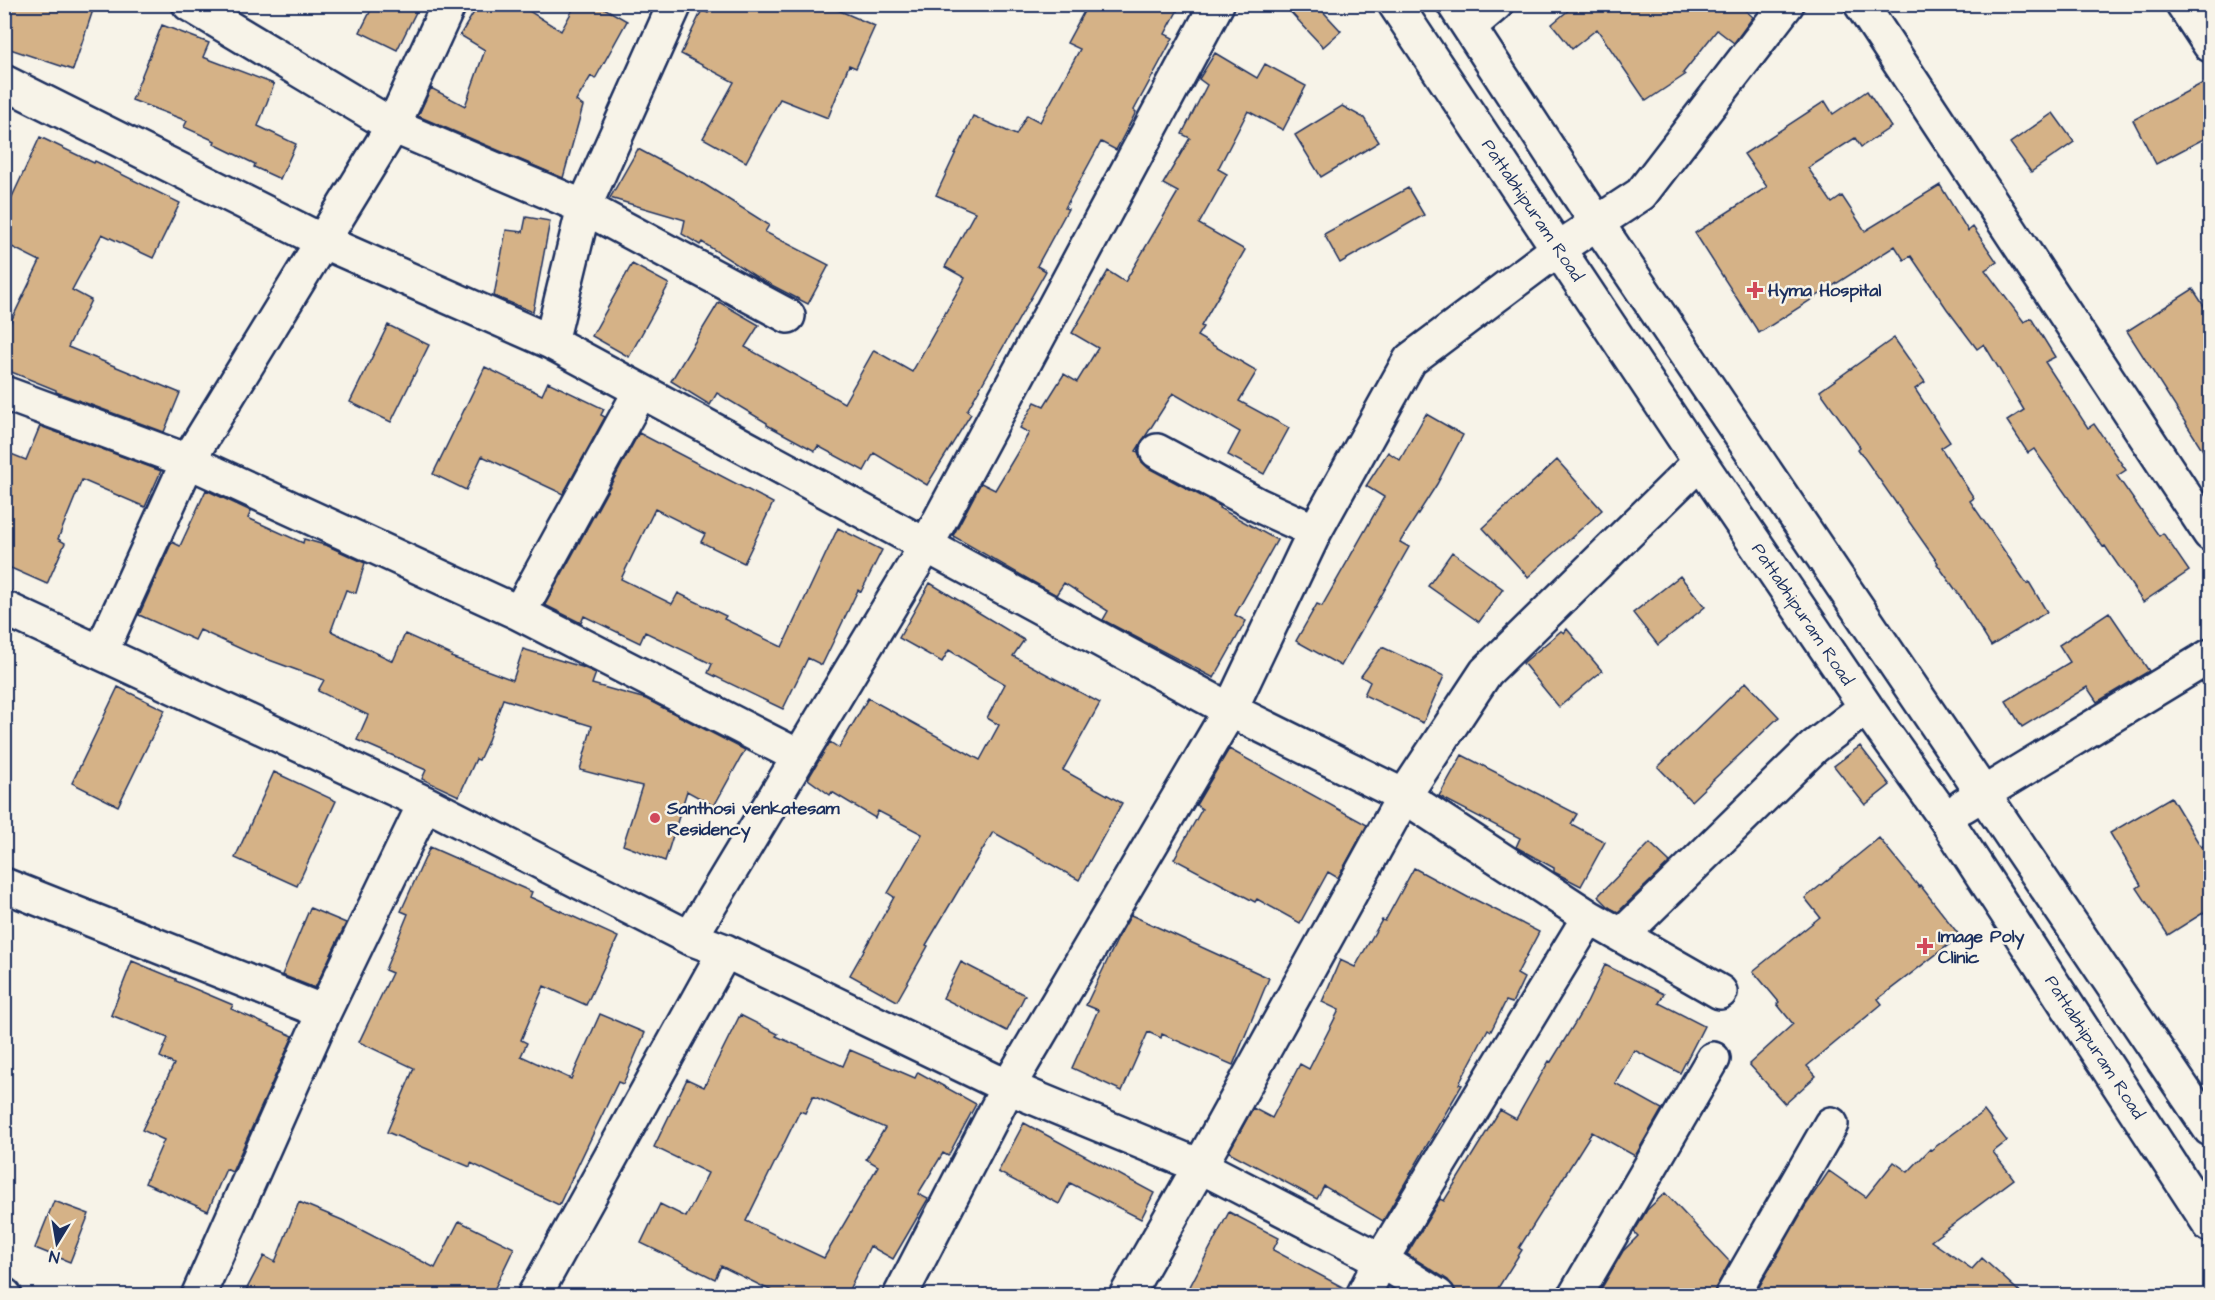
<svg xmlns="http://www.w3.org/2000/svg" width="2215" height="1300" font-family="'Architects Daughter',sans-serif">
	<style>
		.building { fill: #d5b287; stroke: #1b2f5e; stroke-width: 1.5; fill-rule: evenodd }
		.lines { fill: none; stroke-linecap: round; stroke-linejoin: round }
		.minor-casing { stroke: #1b2f5e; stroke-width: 38 }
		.minor { stroke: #f7f3e8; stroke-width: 33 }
		.poi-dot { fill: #d1495b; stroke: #f7f3e8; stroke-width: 2 }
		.labels { text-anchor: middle; stroke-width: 5; stroke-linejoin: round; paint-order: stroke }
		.street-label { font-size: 18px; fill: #1b2f5e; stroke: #f7f3e8 }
		.poi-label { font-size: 18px; font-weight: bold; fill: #1b2f5e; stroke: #f7f3e8; text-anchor: start }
	</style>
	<rect width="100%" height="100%" fill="#f7f3e8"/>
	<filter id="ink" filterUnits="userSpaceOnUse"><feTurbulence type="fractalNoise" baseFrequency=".0167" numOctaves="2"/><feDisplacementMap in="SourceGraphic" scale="12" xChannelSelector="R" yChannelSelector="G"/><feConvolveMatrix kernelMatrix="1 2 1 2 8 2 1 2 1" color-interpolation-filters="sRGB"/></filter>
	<g filter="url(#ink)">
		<path class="building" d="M 4,4 L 95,4 L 73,70 L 4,47 Z
			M 374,4 L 420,4 L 397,50 L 360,32 Z
			M 479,4 L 518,4 L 561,31 L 576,4 L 597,4 L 627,21 L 595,79 L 591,76 L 576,101 L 583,106 L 563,178 L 418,116 L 431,88 L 465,106 L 485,50 L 460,35 Z
			M 712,4 L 824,4 L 875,26 L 856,68 L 849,65 L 828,118 L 780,99 L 746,162 L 703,138 L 734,82 L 681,54 L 702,10 L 708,13 Z
			M 1088,4 L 1181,4 L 1165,34 L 1173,38 L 1134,110 L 1136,112 L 1116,150 L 1101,142 L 1065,208 L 1068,209 L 1037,266 L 1046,271 L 967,411 L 971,414 L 927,485 L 874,453 L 864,471 L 818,446 L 815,451 L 767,425 L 767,423 L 717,393 L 710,405 L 671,381 L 719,302 L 759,325 L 745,347 L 844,403 L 874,350 L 912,372 L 965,278 L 945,267 L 975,212 L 936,195 L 973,116 L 1016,135 L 1027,115 L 1040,122 L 1080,49 L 1067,43 Z
			M 1283,4 L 1316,4 L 1341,31 L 1323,47 Z
			M 1576,4 L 1738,4 L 1753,17 L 1734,43 L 1717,30 L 1683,73 L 1685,75 L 1646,101 L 1597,29 L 1572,49 L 1552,24 Z
			M 162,25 L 209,43 L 203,57 L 274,84 L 258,126 L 296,144 L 280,179 L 254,167 L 255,164 L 214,144 L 215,141 L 184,127 L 187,121 L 132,100 Z
			M 1215,53 L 1257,78 L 1265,64 L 1306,86 L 1283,130 L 1248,111 L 1218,169 L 1227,174 L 1199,224 L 1245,250 L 1201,326 L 1203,327 L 1197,336 L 1257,371 L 1239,401 L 1289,428 L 1264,474 L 1228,455 L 1240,432 L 1173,393 L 1136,451 L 1138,452 L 1141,461 L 1148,468 L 1220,506 L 1219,508 L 1277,540 L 1235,615 L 1246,621 L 1214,678 L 1103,620 L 1108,611 L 1064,583 L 1056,595 L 953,536 L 981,483 L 995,490 L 1029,433 L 1020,428 L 1035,402 L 1044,406 L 1064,374 L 1077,382 L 1098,348 L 1072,333 L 1108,271 L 1125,282 L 1178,192 L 1163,184 L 1190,138 L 1182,134 L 1207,85 L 1199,79 Z
			M 2203,83 L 2211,97 L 2211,135 L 2156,164 L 2133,120 Z
			M 1867,91 L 1891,127 L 1861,147 L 1855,138 L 1808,168 L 1832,203 L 1842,196 L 1865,231 L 1940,185 L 1968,231 L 1973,227 L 1997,262 L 1985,270 L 2024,322 L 2031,318 L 2055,357 L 2045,362 L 2088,428 L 2094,424 L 2126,470 L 2117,476 L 2159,536 L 2163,533 L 2189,571 L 2143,602 L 2105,546 L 2103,547 L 2034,449 L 2028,453 L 2007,421 L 2024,410 L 1984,344 L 1977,349 L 1947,309 L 1911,256 L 1904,260 L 1895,246 L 1759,333 L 1695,233 L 1767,187 L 1744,154 L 1825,101 L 1833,114 Z
			M 1342,106 L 1364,118 L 1379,142 L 1321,177 L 1295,135 Z
			M 2053,113 L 2074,142 L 2031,172 L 2010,143 Z
			M 40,137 L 94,163 L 95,161 L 180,203 L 153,258 L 102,234 L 72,290 L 91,300 L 68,347 L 180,393 L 164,432 L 56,392 L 56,390 L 4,369 L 4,321 L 10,323 L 40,261 L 4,243 L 4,195 L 11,199 Z
			M 638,149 L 704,184 L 769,225 L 765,232 L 829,265 L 808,304 L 758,278 L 702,242 L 700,245 L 682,234 L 685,220 L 610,198 Z
			M 1408,188 L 1424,215 L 1340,263 L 1324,234 Z
			M 526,217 L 550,221 L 533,312 L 494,296 L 506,230 L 523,232 Z
			M 632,264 L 669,284 L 629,357 L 592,336 Z
			M 2193,289 L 2211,317 L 2211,463 L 2127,331 Z
			M 388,325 L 429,345 L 391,422 L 350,402 Z
			M 1894,338 L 1925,382 L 1915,389 L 1950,442 L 1941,448 L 1974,498 L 1970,501 L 2027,584 L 2029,582 L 2047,612 L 1991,646 L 1960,596 L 1937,564 L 1938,563 L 1858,449 L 1860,447 L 1820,391 Z
			M 485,367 L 542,395 L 548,382 L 604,409 L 601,415 L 605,417 L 563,494 L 482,456 L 466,490 L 433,474 Z
			M 1426,414 L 1463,435 L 1437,484 L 1400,542 L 1409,547 L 1341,666 L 1296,641 L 1317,604 L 1322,606 L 1384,497 L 1366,486 L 1388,452 L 1400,460 Z
			M 40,426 L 161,471 L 145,507 L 82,480 L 58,539 L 65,543 L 47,584 L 4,565 L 4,451 L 26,460 Z
			M 639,433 L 773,503 L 744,563 L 701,542 L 705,534 L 655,509 L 621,579 L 672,604 L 678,593 L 726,616 L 724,619 L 782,647 L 838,528 L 882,550 L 861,592 L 858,590 L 822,665 L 808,658 L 783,709 L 708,673 L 712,664 L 645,632 L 640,643 L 584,616 L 581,623 L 545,605 Z
			M 1557,460 L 1602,510 L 1528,577 L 1483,528 Z
			M 206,490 L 251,511 L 248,518 L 303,543 L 304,539 L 328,546 L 365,563 L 356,593 L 346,590 L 331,631 L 393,661 L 405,634 L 452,655 L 451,657 L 513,680 L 523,649 L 582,667 L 596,673 L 592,684 L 646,699 L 745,750 L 714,806 L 687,791 L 665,861 L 623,845 L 642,786 L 580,770 L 592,726 L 503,699 L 487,743 L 479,760 L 476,759 L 459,796 L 422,779 L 426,770 L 357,740 L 368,715 L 318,691 L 324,680 L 250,653 L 200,630 L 195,640 L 139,615 L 172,542 L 180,546 Z
			M 1452,552 L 1503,589 L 1479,622 L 1428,586 Z
			M 1680,576 L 1705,607 L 1658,645 L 1633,613 Z
			M 930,583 L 1024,640 L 1013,656 L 1100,703 L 1063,770 L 1122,803 L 1079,880 L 993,832 L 926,945 L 928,946 L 897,1001 L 850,975 L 894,897 L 888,893 L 922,834 L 878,811 L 875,818 L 832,792 L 830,795 L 808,779 L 830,742 L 839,748 L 868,698 L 980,760 L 999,725 L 987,718 L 1005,684 L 949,650 L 942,662 L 899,638 Z
			M 2109,612 L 2149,671 L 2097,702 L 2087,687 L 2022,727 L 2006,701 L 2070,662 L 2059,645 Z
			M 1567,629 L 1602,671 L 1559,707 L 1523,663 L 1561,631 L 1564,633 Z
			M 1382,647 L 1444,676 L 1423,723 L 1364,695 L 1370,682 L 1361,676 Z
			M 1746,682 L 1779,717 L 1691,801 L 1658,767 Z
			M 118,687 L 165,710 L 118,806 L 72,783 Z
			M 1860,746 L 1890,785 L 1865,805 L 1834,766 Z
			M 1229,749 L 1367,825 L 1338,878 L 1328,872 L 1300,923 L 1257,899 L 1255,902 L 1174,859 L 1202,809 L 1196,805 Z
			M 1462,755 L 1577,814 L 1571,824 L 1605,842 L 1581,886 L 1554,872 L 1554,868 L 1516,847 L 1520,838 L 1439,796 Z
			M 274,772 L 336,801 L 297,886 L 235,858 Z
			M 2171,797 L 2201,847 L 2211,841 L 2211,908 L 2168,935 L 2137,888 L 2141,885 L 2110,833 Z
			M 1879,838 L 1919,887 L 1920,885 L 1960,936 L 1878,999 L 1882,1004 L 1807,1066 L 1816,1076 L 1785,1104 L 1749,1064 L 1793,1024 L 1777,1004 L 1779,1002 L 1753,971 L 1820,917 L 1805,898 Z
			M 1650,843 L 1670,862 L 1618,912 L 1610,908 L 1598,896 Z
			M 430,847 L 532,892 L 530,897 L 618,937 L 586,1005 L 544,986 L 521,1040 L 527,1043 L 521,1056 L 571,1079 L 600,1014 L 645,1033 L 623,1084 L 618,1082 L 559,1205 L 471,1163 L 470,1167 L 387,1132 L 414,1068 L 359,1042 L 392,973 L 385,970 L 408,914 L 401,911 Z
			M 1414,868 L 1471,899 L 1472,898 L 1539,932 L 1517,974 L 1524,978 L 1512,1003 L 1506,1001 L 1491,1031 L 1488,1029 L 1459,1084 L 1462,1085 L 1383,1221 L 1324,1186 L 1317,1199 L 1229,1152 L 1253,1108 L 1272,1118 L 1300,1064 L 1309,1069 L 1339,1010 L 1322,1002 L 1340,960 L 1355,967 L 1382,920 L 1385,921 Z
			M 310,908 L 346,923 L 315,988 L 282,975 Z
			M 1131,915 L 1269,978 L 1233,1065 L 1162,1034 L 1161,1038 L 1148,1032 L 1122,1091 L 1072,1068 L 1098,1010 L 1086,1005 L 1119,936 Z
			M 132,961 L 176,979 L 176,981 L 233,1005 L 231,1009 L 293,1036 L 232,1172 L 226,1169 L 208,1211 L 145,1183 L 164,1140 L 142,1130 L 174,1064 L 160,1057 L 168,1038 L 111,1015 Z
			M 961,962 L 1025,995 L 1007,1031 L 943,998 Z
			M 1605,965 L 1664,994 L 1659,1003 L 1704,1026 L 1680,1073 L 1634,1050 L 1615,1083 L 1662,1109 L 1635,1156 L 1592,1132 L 1519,1248 L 1522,1250 L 1493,1296 L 1462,1296 L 1456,1291 L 1448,1280 L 1407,1254 L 1440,1199 L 1444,1201 L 1500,1110 L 1516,1119 L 1549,1061 L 1551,1062 L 1587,1003 Z
			M 740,1015 L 778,1034 L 776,1036 L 843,1066 L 850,1050 L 915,1078 L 918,1072 L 976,1104 L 948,1156 L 943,1153 L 918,1194 L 928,1199 L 893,1259 L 870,1246 L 846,1296 L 782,1296 L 721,1266 L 715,1279 L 641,1243 L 660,1204 L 686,1217 L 708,1173 L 654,1147 L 687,1079 L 704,1087 ZM 813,1096 L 885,1128 L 866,1159 L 878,1166 L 824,1258 L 746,1221 L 800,1111 L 805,1113 Z
			M 1984,1111 L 2007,1141 L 1993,1152 L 2014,1179 L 1931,1241 L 1972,1269 L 1982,1258 L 2024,1296 L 1754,1296 L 1806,1205 L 1829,1171 L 1866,1197 L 1894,1162 L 1908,1172 L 1930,1149 L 1931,1150 Z
			M 1024,1123 L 1154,1193 L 1141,1219 L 1070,1183 L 1059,1204 L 998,1172 Z
			M 1665,1193 L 1730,1262 L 1716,1287 L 1713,1296 L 1597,1296 L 1623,1251 L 1638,1236 L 1634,1232 L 1647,1210 Z
			M 54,1201 L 89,1214 L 70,1262 L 35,1248 Z
			M 299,1202 L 342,1220 L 435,1268 L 459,1221 L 514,1248 L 491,1296 L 243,1296 L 264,1256 L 275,1262 Z
			M 1229,1212 L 1279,1238 L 1273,1250 L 1346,1289 L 1345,1296 L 1185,1296 Z"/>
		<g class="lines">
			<defs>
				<path id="minor" d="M 189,4 L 393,126 L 584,207 L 788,316
					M 1395,4 L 1700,462 L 1866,707 L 1945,818 L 2210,1225
					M 1454,4 L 1597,223 L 2210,1129
					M 1861,4 L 2210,534
					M 2183,4 L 2210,45
					M 1469,27 L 1496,4
					M 4,82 L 324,242 L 551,342 L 1230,710 L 1404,796 L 1589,917 L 1720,992
					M 551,342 L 584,207 L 675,4
					M 4,393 L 188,461 L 519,613 L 798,756
					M 1157,451 L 1258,505 L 1315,531
					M 4,608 L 425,803 L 690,938 L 725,951 L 1008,1087 L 1200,1166 L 1381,1260 L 1438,1296
					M 519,613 L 640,392
					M 101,652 L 188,461 L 393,126 L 449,4
					M 1963,806 L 2210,656
					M 4,885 L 324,1012
					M 1622,935 L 1814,747 L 1866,707
					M 690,938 L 926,546 L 1217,4
					M 4,1295 L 5,1296
					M 198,1296 L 324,1012 L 425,803
					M 534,1296 L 725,951
					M 900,1296 L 1008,1087 L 1230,710 L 1315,531 L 1410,360 L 1559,248 L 1641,194 L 1787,4
					M 1126,1296 L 1200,1166 L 1404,796 L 1486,672 L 1700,462
					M 1363,1296 L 1381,1260 L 1589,917
					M 1575,1296 L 1713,1059
					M 1732,1296 L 1831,1124"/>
			</defs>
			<use href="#minor" class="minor-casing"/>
			<use href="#minor" class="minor"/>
		</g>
	</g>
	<g class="poi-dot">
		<path d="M1752 281h6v6h6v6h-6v6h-6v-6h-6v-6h6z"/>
		<circle cx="655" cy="818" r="6"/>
		<path d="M1922 937h6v6h6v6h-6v6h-6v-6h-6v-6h6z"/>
	</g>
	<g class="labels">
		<g class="street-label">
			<text transform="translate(1533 210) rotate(56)" y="6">Pattabhipuram Road</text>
			<text transform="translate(1803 614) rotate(56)" y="6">Pattabhipuram Road</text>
			<text transform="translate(2095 1047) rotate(57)" y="6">Pattabhipuram Road</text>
		</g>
		<g class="poi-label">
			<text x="1768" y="296">Hyma Hospital</text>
			<text x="667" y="814">Santhosi venkatesam<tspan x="667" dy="21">Residency</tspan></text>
			<text x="1938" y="942">Image Poly<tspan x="1938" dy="21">Clinic</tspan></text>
		</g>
	</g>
	<rect width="2215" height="1300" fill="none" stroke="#f7f3e8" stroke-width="24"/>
	<rect x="12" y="12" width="2191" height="1276" fill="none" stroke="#1b2f5e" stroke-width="2" filter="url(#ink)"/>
	<g transform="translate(57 1243) rotate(191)" stroke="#f7f3e8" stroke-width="4.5" paint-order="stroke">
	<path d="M0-4.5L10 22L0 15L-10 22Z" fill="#1b2f5e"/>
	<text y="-9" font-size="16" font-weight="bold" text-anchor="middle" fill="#1b2f5e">N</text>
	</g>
</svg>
